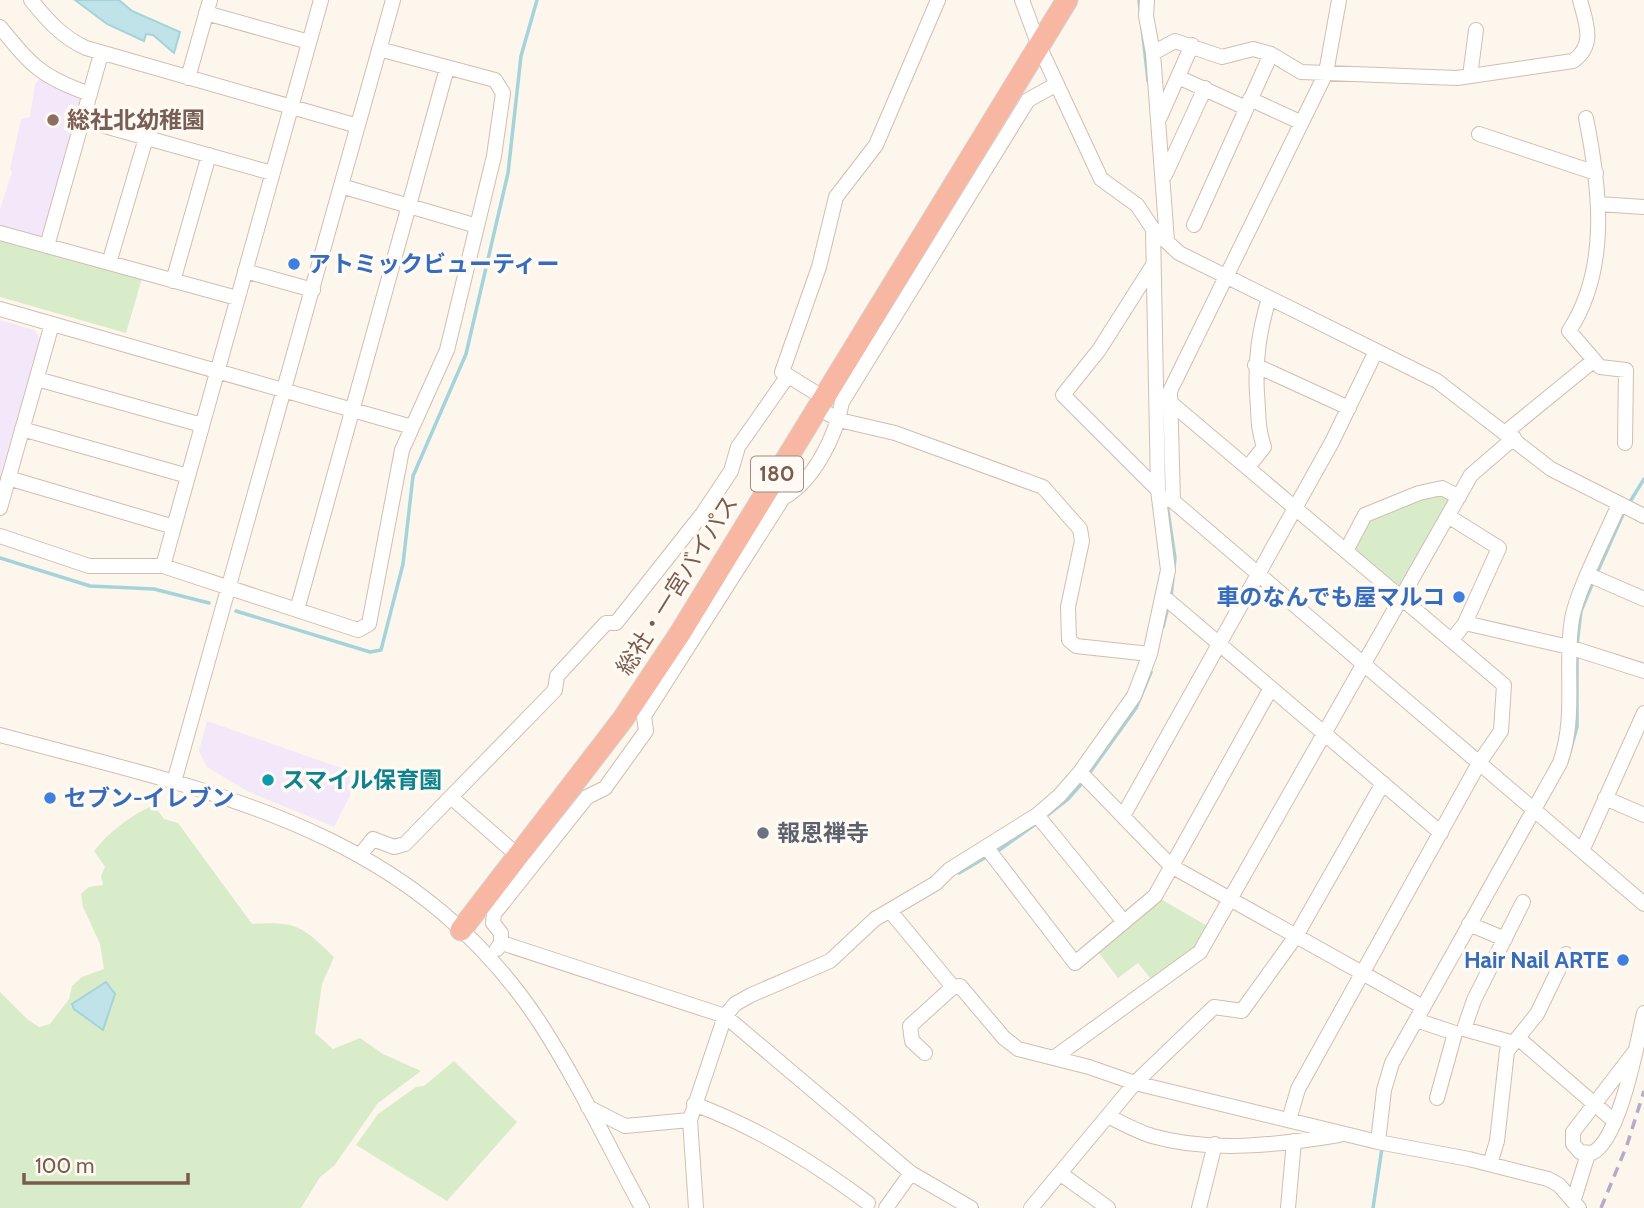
<svg xmlns="http://www.w3.org/2000/svg" width="1644" height="1208" font-family="Cabin,'Noto Sans JP',sans-serif">
	<style>
		.education { fill: #f3e8fa }
		.green { fill: #d8ecc9 }
		.water { fill: #bfe3e8; stroke: #a5d3da; stroke-width: 2 }
		.lines { fill: none; stroke-linecap: round; stroke-linejoin: round }
		.stream { stroke: #a5d3da; stroke-width: 3.5 }
		.minor-casing { stroke: #d1beb0; stroke-width: 16 }
		.highway-casing { stroke: #dad1cd; stroke-width: 23 }
		.minor { stroke: #fff; stroke-width: 14 }
		.highway { stroke: #f7b7a3; stroke-width: 21 }
		.rail { stroke: #b9a8c9; stroke-width: 3.5; stroke-dasharray: 10 7; stroke-linecap: butt }
		.education-dot { fill: #8d6e63; stroke: #fffaf3; stroke-width: 2.5 }
		.shop-dot { fill: #3f7fe0; stroke: #fffaf3; stroke-width: 2.5 }
		.culture-dot { fill: #0f9aa8; stroke: #fffaf3; stroke-width: 2.5 }
		.worship-dot { fill: #6b7280; stroke: #fffaf3; stroke-width: 2.5 }
		.labels { text-anchor: middle; stroke-width: 7; stroke-linejoin: round; paint-order: stroke }
		.shield { fill: #fffaf3; stroke: #a28b7f; stroke-width: 2 }
		.shield-label { font-size: 21px; font-weight: bold; fill: #7a5c4d }
		.education-label { font-size: 23px; font-weight: bold; fill: #785e54; stroke: #fffaf3; text-anchor: start }
		.shop-label { font-size: 23px; font-weight: bold; fill: #366cbe; stroke: #fffaf3; text-anchor: start }
		.street-label { font-size: 23px; fill: #7a5c4d; stroke: #fffaf3 }
		.culture-label { font-size: 23px; font-weight: bold; fill: #0d838f; stroke: #fffaf3; text-anchor: start }
		.worship-label { font-size: 23px; font-weight: bold; fill: #5b616d; stroke: #fffaf3; text-anchor: start }
	</style>
	<rect width="100%" height="100%" fill="#fdf6ec"/>
	<path class="education" d="M 40,78 L 79,95 L 82,100 L 44,234 L 38,237 L 0,227 L 0,209 L 12,172 L 10,170 L 21,119 L 30,117 L 35,84 Z
		M 0,320 L 35,330 L 40,338 L 0,477 Z
		M 207,721 L 350,771 L 350,796 L 334,827 L 247,791 L 207,767 L 199,751 Z"/>
	<path class="green" d="M 0,237 L 142,278 L 126,333 L 0,297 Z
		M 1440,491 L 1452,501 L 1403,584 L 1398,585 L 1353,548 L 1369,517 Z
		M 154,805 L 164,819 L 178,823 L 252,924 C 296,921 302,926 334,957 L 322,984 L 315,1033 L 333,1049 L 360,1038 L 383,1054 L 421,1071 L 378,1103 L 334,1166 L 320,1177 L 301,1208 L 0,1208 L 0,992 L 27,1019 L 39,1027 L 50,1024 L 69,999 L 72,986 L 82,977 L 104,969 L 100,944 L 83,907 L 81,894 L 89,887 L 103,885 L 101,876 L 105,867 L 94,851 C 110,831 131,815 154,805 Z
		M 1159,898 L 1209,927 L 1195,951 L 1155,984 L 1138,963 L 1118,978 L 1096,949 Z
		M 454,1061 L 517,1122 L 447,1201 L 356,1145 L 378,1114 L 416,1087 L 424,1086 Z"/>
	<path class="water" d="M 75,0 L 119,0 L 132,11 L 180,32 L 174,53 L 153,35 L 146,34 L 144,41 L 107,24 Z
		M 106,982 L 115,994 L 103,1030 L 74,1009 L 72,1004 Z"/>
	<g class="lines">
		<path class="stream" d="M 1139,0 L 1148,81
			M 1164,424 L 1165,479
			M 1167,504 L 1175,558 L 1171,597
			M 1628,505 L 1644,479
			M 0,558 L 90,586 L 154,589 L 209,603
			M 1596,575 L 1624,512
			M 236,611 L 370,652 L 381,650 L 403,564 L 413,476 L 466,354 L 508,173 L 521,56 L 537,0
			M 1163,627 L 1168,607
			M 1577,645 L 1581,611 L 1593,582
			M 1567,762 L 1577,727 L 1577,653
			M 1088,775 L 1136,708 L 1151,672
			M 1046,816 L 1068,799 L 1084,781
			M 995,853 L 1037,823
			M 959,873 L 988,856
			M 1373,1208 L 1382,1148"/>
		<defs>
			<path id="minor" d="M 31,0 C 48,21 62,37 86,48 L 358,126
				M 1022,0 L 1039,46 L 1101,179 L 1137,205 L 1153,229 L 1179,253 L 1437,381 L 1551,469 L 1644,516
				M 1147,0 L 1146,16 L 1153,53 L 1167,241
				M 206,13 L 309,42
				M 0,27 C 32,66 41,77 90,94
				M 1153,53 L 1175,41 L 1222,57 L 1253,49 L 1271,54 L 1301,72 L 1457,78 L 1573,61 C 1596,45 1586,23 1580,0
				M 1470,76 L 1476,30
				M 1178,77 L 1246,108
				M 188,78 L 210,0
				M 1250,99 L 1300,122
				M 1160,117 L 1192,45
				M 1586,118 C 1600,188 1610,268 1569,331 L 1600,367 L 1626,370 L 1625,443
				M 83,120 L 272,173
				M 1479,134 L 1596,173
				M 1165,175 L 1205,88
				M 341,186 L 477,226
				M 1598,204 L 1644,207
				M 1194,225 L 1271,54
				M 0,233 L 237,298
				M 47,246 L 101,54
				M 109,263 L 146,138
				M 1153,265 L 1099,350 L 1063,395 L 1158,490
				M 245,271 L 313,290
				M 173,281 L 209,155
				M 0,309 L 412,427
				M 1255,365 L 1349,408
				M 37,379 L 202,425
				M 824,398 L 782,372 L 819,267 L 836,197 L 876,145 L 938,0
				M 1171,403 L 1504,685 L 1501,731 L 1479,763 L 1298,1089 L 1289,1120
				M 818,408 L 839,420 L 895,433 L 1043,487 L 1080,529 L 1082,541 L 1068,607 L 1069,640 L 1076,646 L 1150,654
				M 22,429 L 188,476
				M 1506,432 L 1593,361
				M 1248,467 L 1264,447 C 1257,426 1259,415 1257,394 C 1255,359 1259,332 1269,298
				M 8,478 L 174,527
				M 1160,497 L 1173,501 L 1644,904
				M 1173,501 L 1170,391 L 1326,73 L 1339,0
				M 0,508 L 52,324
				M 1448,516 L 1499,548 L 1465,623 L 1452,640
				M 0,536 L 89,566 L 163,566 L 358,630 L 369,624 L 402,450 L 447,350 L 494,156 L 503,93 L 495,80 L 379,49
				M 1346,551 L 1365,515 L 1419,493 L 1442,488 L 1459,497
				M 163,566 L 321,0
				M 1589,575 L 1644,599
				M 1163,596 L 1441,833
				M 297,610 L 447,68
				M 1465,623 L 1569,647 L 1644,671
				M 0,735 C 211,792 410,826 540,1023 C 578,1082 609,1147 642,1208
				M 1080,772 L 1171,866 L 1423,1007
				M 174,782 L 393,0
				M 452,798 L 523,860
				M 1605,798 L 1644,815
				M 1037,815 L 1124,922
				M 1123,816 L 1332,442 L 1376,351
				M 987,848 L 1075,963 L 1155,896 L 1271,688
				M 1582,851 L 1644,713
				M 361,854 L 373,839 L 394,847 L 405,844 L 555,690 L 557,676 L 606,623 L 616,623 L 703,513 L 731,471 L 738,447 L 787,377
				M 890,911 L 953,987 L 960,986 L 1004,1038 L 1018,1049 L 1089,1067 L 1135,1083 L 1378,1142 L 1469,1159 L 1548,1179 L 1559,1185 L 1579,1208
				M 1469,924 L 1505,939
				M 501,943 L 501,933 L 493,923 L 494,914 L 587,797 L 605,788 L 646,731 L 644,716 L 783,498 C 814,481 836,436 842,402 L 1028,100 L 1057,84
				M 497,949 L 501,943 L 508,945 L 725,1016 L 911,1173 L 971,1208
				M 1416,1020 L 1455,1033 L 1437,1098
				M 1518,1038 L 1613,1120
				M 1514,1043 L 1464,1029 L 1474,1000 L 1523,902
				M 1636,1050 L 1573,1132 L 1573,1144 L 1580,1152 L 1592,1153 C 1620,1140 1637,1043 1644,1013
				M 925,1053 L 912,1041 L 910,1026 L 953,987
				M 1055,1057 L 1200,952 L 1471,475 L 1514,438
				M 694,1104 C 758,1128 813,1162 868,1203
				M 588,1107 L 625,1126 L 690,1120
				M 1108,1116 C 1122,1123 1136,1131 1152,1136 C 1211,1153 1279,1145 1339,1135
				M 1378,1142 L 1384,1090 L 1392,1063 L 1560,763 C 1577,715 1564,668 1572,619 C 1577,590 1607,533 1619,504
				M 1490,1164 L 1497,1141 L 1507,1051 L 1537,1014 L 1566,954
				M 1061,1174 L 1108,1208
				M 1574,1199 L 1588,1154
				M 696,1208 L 690,1120 L 725,1016 L 735,1004 L 751,995 L 830,961 L 875,919 L 936,883 L 949,870 L 1037,815 L 1059,796 L 1080,772 L 1134,696 L 1150,654 L 1168,570 L 1158,490 L 1153,229
				M 886,1208 L 911,1173
				M 1031,1208 L 1135,1083 L 1214,1007 L 1242,1011 L 1296,936 L 1383,783
				M 1199,1208 L 1215,1144
				M 1288,1208 L 1294,1141"/>
			<path id="highway" d="M 461,930 L 623,719 L 679,635 L 1067,0"/>
		</defs>
		<use href="#minor" class="minor-casing"/>
		<use href="#highway" class="highway-casing"/>
		<use href="#minor" class="minor"/>
		<use href="#highway" class="highway"/>
		<path class="rail" d="M 1601,1208 L 1627,1145 L 1644,1091"/>
	</g>
	<circle class="education-dot" cx="53" cy="120" r="7"/>
	<g class="shop-dot">
		<circle cx="294" cy="264" r="7"/>
		<circle cx="1459" cy="597" r="7"/>
		<circle cx="50" cy="798" r="7"/>
		<circle cx="1623" cy="960" r="7"/>
	</g>
	<circle class="culture-dot" cx="268" cy="780" r="7"/>
	<circle class="worship-dot" cx="763" cy="833" r="7"/>
	<g class="labels">
		<rect class="shield" x="751" y="456.5" width="52" height="35" rx="5"/>
		<g class="shield-label">
			<text x="777" y="481">180</text>
		</g>
		<g class="education-label">
			<text x="67" y="128">総社北幼稚園</text>
		</g>
		<g class="shop-label">
			<text x="308" y="272">アトミックビューティー</text>
			<text x="1445" y="605" text-anchor="end">車のなんでも屋マルコ</text>
			<text x="64" y="806">セブン-イレブン</text>
			<text x="1609" y="968" text-anchor="end">Hair Nail ARTE</text>
		</g>
		<g class="street-label">
			<text transform="translate(677 585) rotate(-58)" y="8">総社・一宮バイパス</text>
		</g>
		<g class="culture-label">
			<text x="282" y="788">スマイル保育園</text>
		</g>
		<g class="worship-label">
			<text x="777" y="841">報恩禅寺</text>
		</g>
	</g>
	<path d="M24 1173v10h164v-10" fill="none" stroke="#7a5c4d" stroke-width="3.5"/>
	<text x="35" y="1173" font-size="21" fill="#7a5c4d" stroke="#fffaf3" stroke-width="5" paint-order="stroke">100 m</text>
</svg>
